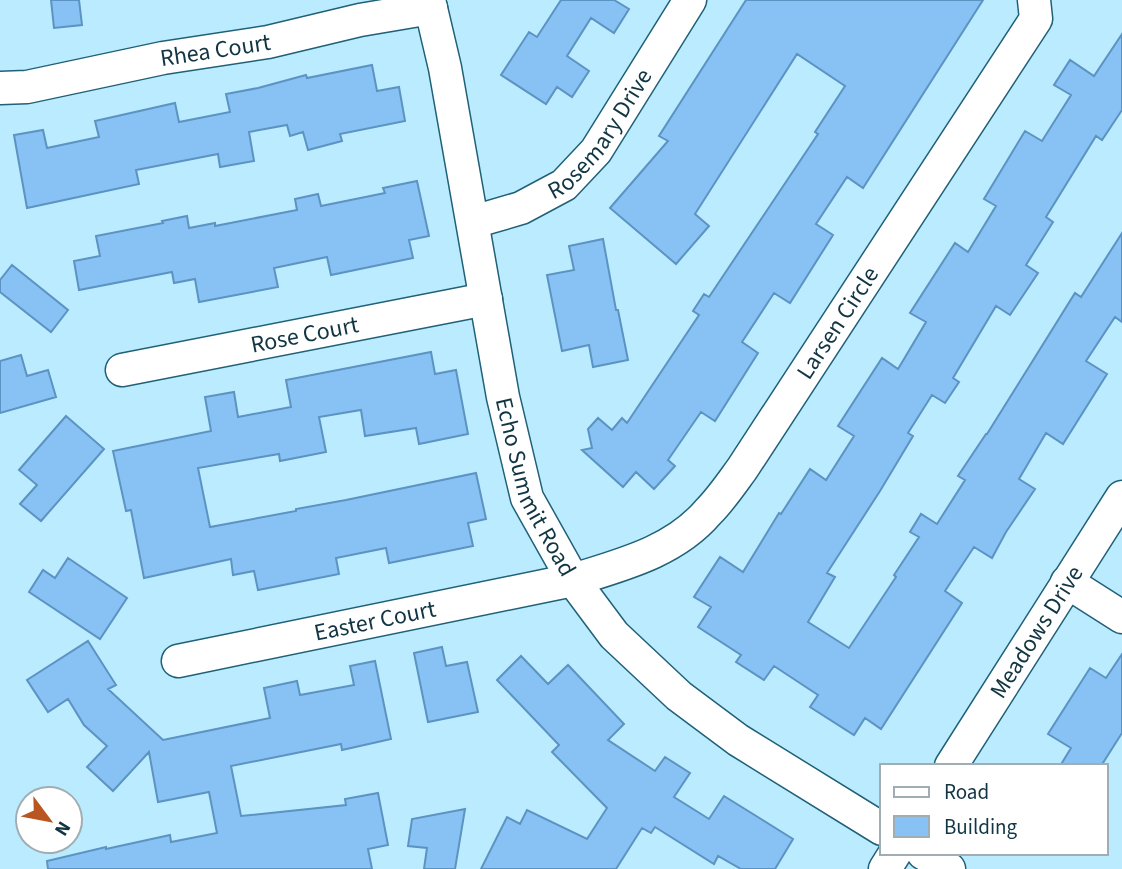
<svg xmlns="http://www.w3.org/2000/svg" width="1122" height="869" font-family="'Source Sans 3',sans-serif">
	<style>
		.building { fill: #88c2f4; stroke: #5b93c2; stroke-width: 2 }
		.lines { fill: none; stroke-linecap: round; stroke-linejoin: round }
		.minor-casing { stroke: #206178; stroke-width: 35 }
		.minor { stroke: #fff; stroke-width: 32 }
		.labels { text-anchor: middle; stroke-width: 6; stroke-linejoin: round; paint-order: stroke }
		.street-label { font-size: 24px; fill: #113542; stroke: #fff }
	</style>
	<rect width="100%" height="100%" fill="#bbebfe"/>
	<path class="building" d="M 51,0 L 79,0 L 82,25 L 54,28 Z
		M 561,0 L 614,0 L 629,9 L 614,33 L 591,18 L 567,56 L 589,71 L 572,97 L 557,87 L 546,104 L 501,75 L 529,32 L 537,37 Z
		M 746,0 L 983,0 L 863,188 L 847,177 L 816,224 L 833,235 L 790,303 L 774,293 L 742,342 L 758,353 L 715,421 L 701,412 L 668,460 L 675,466 L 654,489 L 636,472 L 623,487 L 582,450 L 592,448 L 588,429 L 598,418 L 612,430 L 622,418 L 627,423 L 699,315 L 693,311 L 704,294 L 709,297 L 818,134 L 815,132 L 845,86 L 797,54 L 695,214 L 709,226 L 676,264 L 610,208 L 668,141 L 659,136 Z
		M 1122,34 L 1122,110 L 1102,140 L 1096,136 L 1046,217 L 1053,222 L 1026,265 L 1038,273 L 1010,315 L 996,306 L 953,378 L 959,382 L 945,403 L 932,395 L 908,433 L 913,436 L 880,491 L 827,573 L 835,577 L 808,622 L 849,648 L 896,577 L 894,575 L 919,537 L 910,532 L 921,514 L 937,524 L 965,480 L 958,476 L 986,434 L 987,434 L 1075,293 L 1081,297 L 1122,233 L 1122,322 L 1115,317 L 1086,361 L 1107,374 L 1063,444 L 1046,433 L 1019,479 L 1035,489 L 1006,532 L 992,558 L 974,547 L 945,591 L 962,603 L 881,729 L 865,718 L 854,735 L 810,707 L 818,695 L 774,666 L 764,680 L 736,662 L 741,655 L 698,627 L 711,607 L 694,597 L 720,557 L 743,572 L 779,513 L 781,514 L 810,469 L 826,480 L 854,436 L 838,426 L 882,358 L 898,369 L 926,322 L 910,313 L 955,243 L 968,252 L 996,206 L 984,199 L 1025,131 L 1042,141 L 1071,95 L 1054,85 L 1070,60 L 1094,76 Z
		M 372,65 L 377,91 L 399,87 L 405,121 L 340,134 L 342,141 L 308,150 L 303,132 L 290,136 L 287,125 L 249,132 L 254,161 L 220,167 L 218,154 L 136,170 L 139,184 L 27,208 L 14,135 L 43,130 L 47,148 L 99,137 L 95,121 L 175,103 L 179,122 L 230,112 L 226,94 L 258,88 L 306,75 L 307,78 Z
		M 417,181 L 429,236 L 409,240 L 413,258 L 331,275 L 327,257 L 274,268 L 278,287 L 199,302 L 195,279 L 174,283 L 172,272 L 79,290 L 74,261 L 100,256 L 96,236 L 163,223 L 162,221 L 187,216 L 189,228 L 215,223 L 215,226 L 297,210 L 295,199 L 318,194 L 321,206 L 385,193 L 383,188 Z
		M 603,239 L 616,310 L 618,310 L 628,360 L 593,367 L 589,345 L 562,351 L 547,275 L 574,270 L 569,246 Z
		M 12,265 L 68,310 L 51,332 L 0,292 L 0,280 Z
		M 431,352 L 435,374 L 456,370 L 468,434 L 419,444 L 416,428 L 365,436 L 361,410 L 319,417 L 326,452 L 280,461 L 279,454 L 198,468 L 210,527 L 296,511 L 296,509 L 346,500 L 476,473 L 486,519 L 468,523 L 473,546 L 389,563 L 386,548 L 336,558 L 339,574 L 258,590 L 254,571 L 233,575 L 231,559 L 144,578 L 131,510 L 126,511 L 113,451 L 211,431 L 205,397 L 234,392 L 238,417 L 291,407 L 286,380 Z
		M 21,355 L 27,376 L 48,370 L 56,397 L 0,413 L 0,361 Z
		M 66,416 L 104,449 L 41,521 L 20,504 L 37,485 L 19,470 Z
		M 68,558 L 127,598 L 100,639 L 29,592 L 43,570 L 55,578 Z
		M 88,641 L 116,685 L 108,689 L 163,740 L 270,718 L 264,688 L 297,681 L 300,695 L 354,685 L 350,666 L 375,661 L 391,739 L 342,750 L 341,744 L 231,766 L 241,816 L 346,805 L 345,799 L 378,793 L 388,845 L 368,849 L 372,869 L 48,869 L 47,861 L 106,847 L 106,849 L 170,835 L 171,842 L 217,833 L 209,792 L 158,802 L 149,752 L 113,791 L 87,767 L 107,746 L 84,725 L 68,699 L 48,712 L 27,680 Z
		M 442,647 L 446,666 L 467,662 L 478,712 L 428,722 L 414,653 Z
		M 1122,654 L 1122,733 L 1101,766 L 1060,766 L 1071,748 L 1048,734 L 1090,668 L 1106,678 Z
		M 521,656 L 548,684 L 568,665 L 624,724 L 608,740 L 655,771 L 665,757 L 690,773 L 674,797 L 709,819 L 724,796 L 793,839 L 775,869 L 741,869 L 718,856 L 714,864 L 655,827 L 651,833 L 642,828 L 616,869 L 481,869 L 507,817 L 520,824 L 527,810 L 587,839 L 607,808 L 552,752 L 559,745 L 497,680 Z
		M 465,809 L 455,869 L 424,869 L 427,848 L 408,846 L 412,819 Z"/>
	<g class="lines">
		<defs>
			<g id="minor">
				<path id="s1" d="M 429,0 L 445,68 L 503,397 L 527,498 L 573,580 L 614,635 L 679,696 L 738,740 L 882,829"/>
				<path id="s2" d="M 0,88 L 27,87 L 163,58 L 268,42 L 360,20 L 431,8"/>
				<path id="s3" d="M 473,222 L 521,208 L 564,185 L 596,151 L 690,0"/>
				<path id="s4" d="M 122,370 L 486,299"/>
				<path d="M 1067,582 L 1122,617"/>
				<path id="s5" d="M 178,661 L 573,580 C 621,565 674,552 708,512 C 721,499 731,484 742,469 L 1036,19 L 1034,0"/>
				<path id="s6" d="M 951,766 L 1122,497"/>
				<path d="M 923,853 L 949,869"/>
				<path d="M 885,869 L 895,853"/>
			</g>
		</defs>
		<use href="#minor" class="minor-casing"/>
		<use href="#minor" class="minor"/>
	</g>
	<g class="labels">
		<g class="street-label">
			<text dy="8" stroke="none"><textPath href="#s2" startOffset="219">Rhea Court</textPath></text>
			<text dy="8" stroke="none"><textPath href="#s3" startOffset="161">Rosemary Drive</textPath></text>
			<text dy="8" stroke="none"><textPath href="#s5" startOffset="786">Larsen Circle</textPath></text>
			<text dy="8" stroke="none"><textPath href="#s4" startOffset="186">Rose Court</textPath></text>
			<text dy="8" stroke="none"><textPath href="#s1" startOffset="500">Echo Summit Road</textPath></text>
			<text dy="8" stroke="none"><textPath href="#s5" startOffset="201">Easter Court</textPath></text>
			<text dy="8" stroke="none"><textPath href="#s6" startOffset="159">Meadows Drive</textPath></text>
		</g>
	</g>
	<rect x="880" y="764" width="228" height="91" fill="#ffffff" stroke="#a0aeb3" stroke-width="2"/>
	<rect x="894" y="787" width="35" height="10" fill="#ffffff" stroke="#a0aeb3" stroke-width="2"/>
	<text x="944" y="799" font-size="21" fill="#113542">Road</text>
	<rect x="894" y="816" width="35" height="21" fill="#88c2f4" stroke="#a0aeb3" stroke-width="2"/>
	<text x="944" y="834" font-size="21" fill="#113542">Building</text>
	<g transform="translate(49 820) rotate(122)"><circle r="33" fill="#ffffff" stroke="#a0aeb3" stroke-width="2"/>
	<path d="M0-5L12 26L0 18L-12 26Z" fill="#b95520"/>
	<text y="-10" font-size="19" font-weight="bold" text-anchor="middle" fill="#113542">N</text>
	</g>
</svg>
